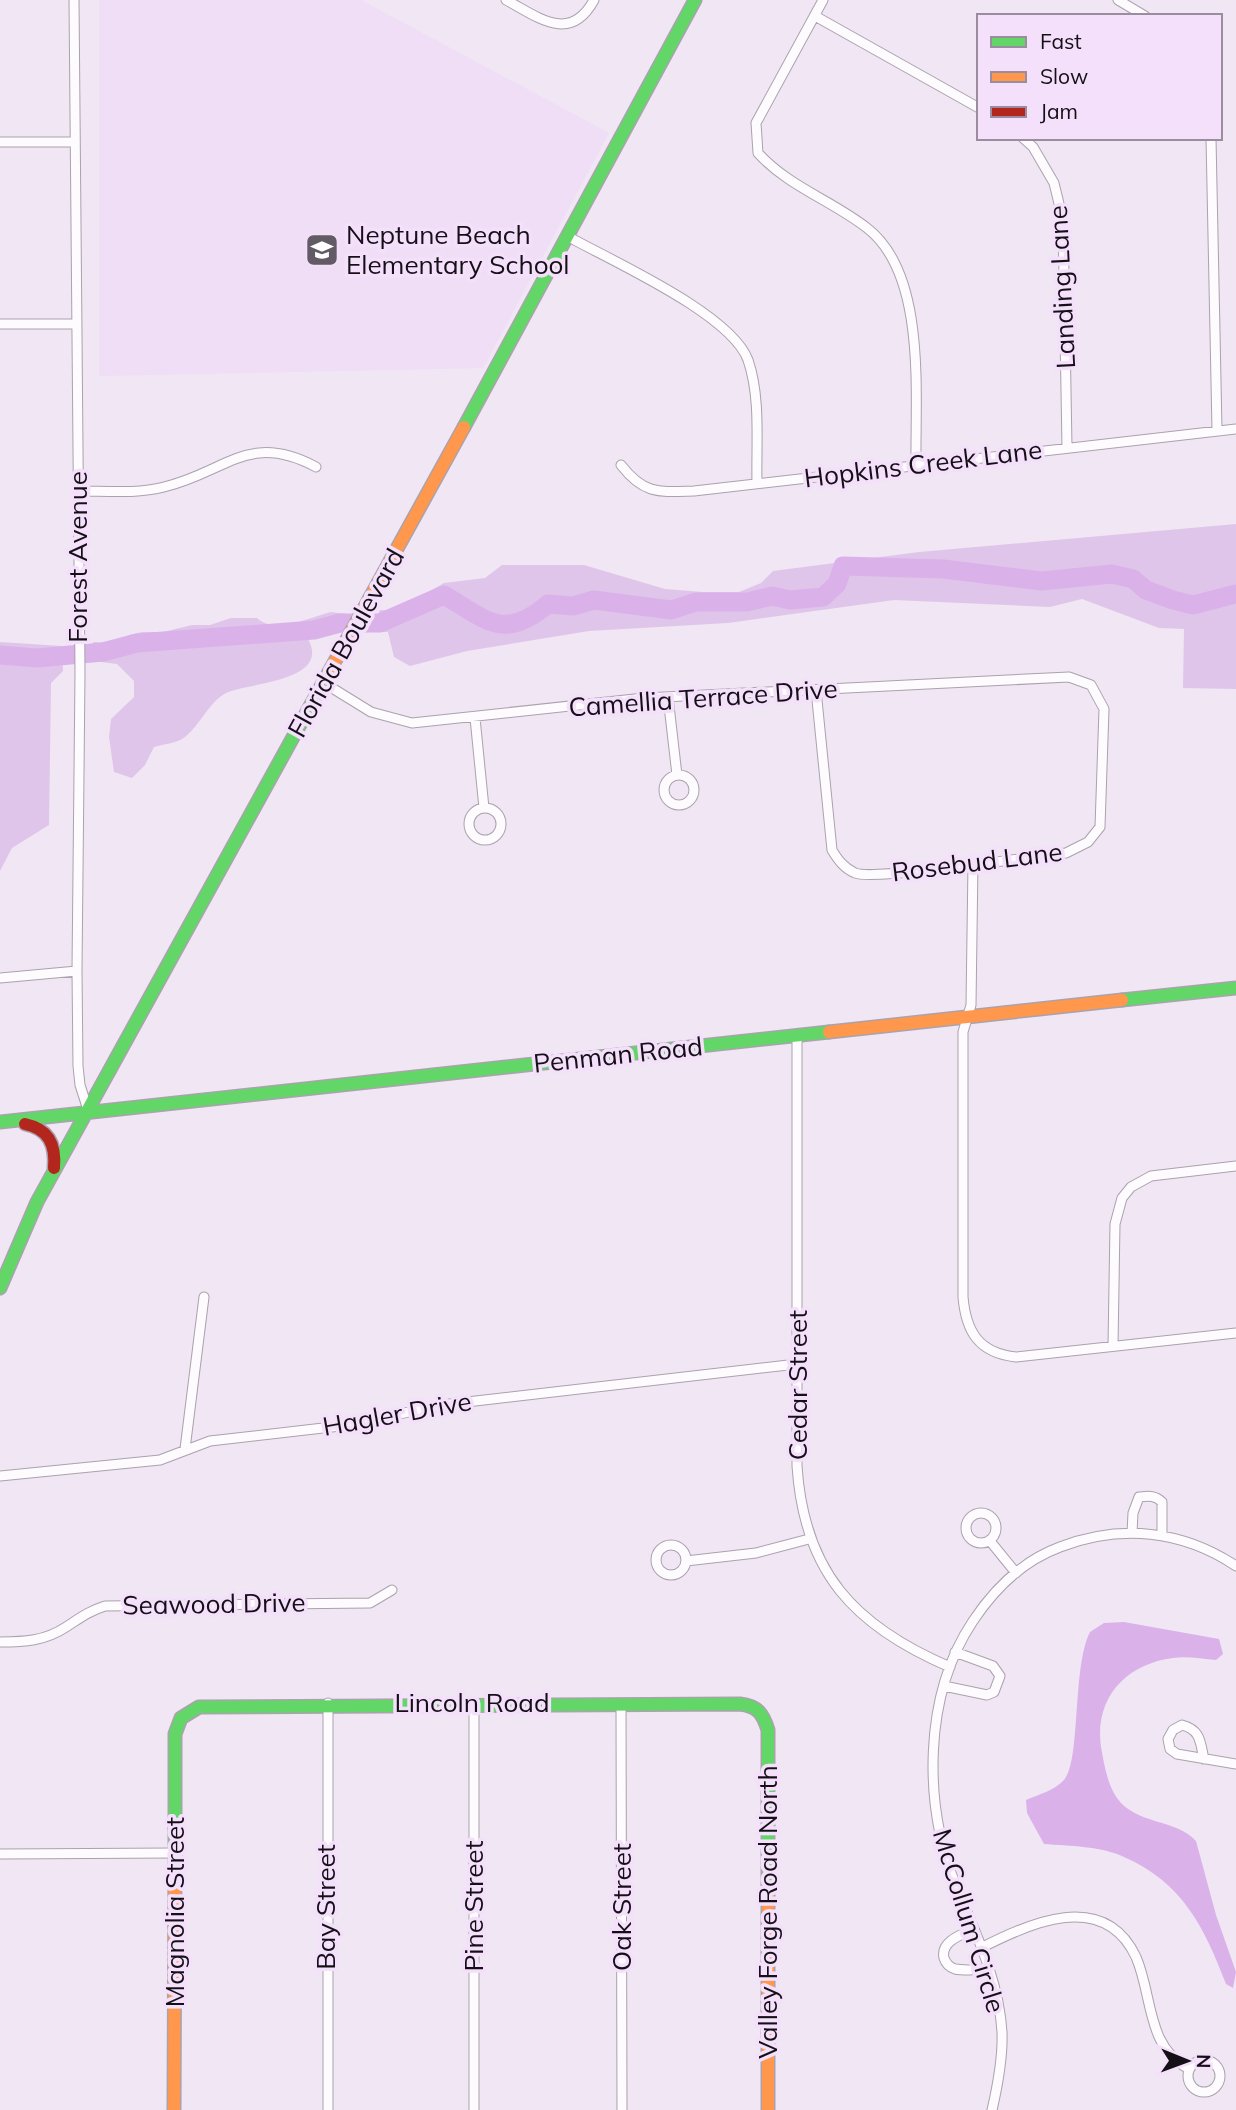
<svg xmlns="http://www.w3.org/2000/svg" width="1236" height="2110" font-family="Mulish,sans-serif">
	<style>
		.built { fill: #efdef6 }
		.green { fill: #e0c5ea }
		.water { fill: #dab2e9 }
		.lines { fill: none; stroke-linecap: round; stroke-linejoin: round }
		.river { stroke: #dab2e9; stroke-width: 19 }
		.street-casing { stroke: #aaa2ad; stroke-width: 11 }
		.fast-casing { stroke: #aaa2ad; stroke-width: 15 }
		.slow-casing { stroke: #aaa2ad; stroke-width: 15 }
		.jam-casing { stroke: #aaa2ad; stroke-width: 15 }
		.street { stroke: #fdfbfd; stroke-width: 9 }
		.fast { stroke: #63d668; stroke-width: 12 }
		.slow { stroke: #ff974d; stroke-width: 12 }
		.jam { stroke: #b3261e; stroke-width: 12 }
		.labels { text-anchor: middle; stroke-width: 7; stroke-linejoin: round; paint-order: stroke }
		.poi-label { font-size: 26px; fill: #150f17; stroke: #f4e0fa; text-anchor: start }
		.street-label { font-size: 26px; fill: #150f17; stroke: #f4e0fa }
	</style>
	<rect width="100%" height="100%" fill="#f0e6f4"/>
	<path class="built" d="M 99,0 L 361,0 L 609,133 L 483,368 L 99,376 Z"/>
	<path class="green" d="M 1236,524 L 1236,689 L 1183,688 L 1184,629 L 1159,628 L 1082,599 L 1050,607 L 894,600 L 728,623 L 589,631 L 467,651 L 410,666 L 394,657 L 388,632 L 368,632 L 380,610 L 398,610 L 444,583 L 485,578 L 502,565 L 584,565 L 665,589 L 703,592 L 739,592 L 761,583 L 773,571 L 919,552 Z
		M 331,612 L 347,614 L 336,633 L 308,639 C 332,682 246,683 226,693 C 210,701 200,725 185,737 C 178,743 164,744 154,747 L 145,765 L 132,778 L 114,772 L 109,737 L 111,719 L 134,697 L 134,681 L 117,664 L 93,661 L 93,642 L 118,643 L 129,635 L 142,632 L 163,632 L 192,625 L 210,625 L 231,618 L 257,618 C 274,635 311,617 331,612 Z
		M 0,642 L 62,646 L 63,671 L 51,683 L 49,825 L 12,848 L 0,871 Z"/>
	<path class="water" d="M 1124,1622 L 1219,1639 L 1223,1654 L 1216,1660 C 1202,1659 1187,1656 1173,1658 C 1126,1664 1094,1698 1101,1747 C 1104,1763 1107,1784 1117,1798 C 1136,1825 1177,1819 1196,1841 L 1216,1915 L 1236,1972 L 1233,1988 L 1226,1984 C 1204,1927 1183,1883 1124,1857 C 1101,1846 1069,1846 1044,1844 L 1027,1813 L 1026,1800 C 1038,1795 1055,1790 1064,1780 C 1081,1761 1072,1667 1090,1632 L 1104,1623 Z"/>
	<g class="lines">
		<path class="river" d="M 0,655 L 37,658 L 103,652 L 137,643 L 314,630 L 340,623 L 380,623 L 444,595 C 488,621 504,641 548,604 L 573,606 L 594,600 L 671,610 L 696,602 L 747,602 L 772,596 L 790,600 L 823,597 L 837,584 L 843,566 L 943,569 L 1041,581 L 1112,574 L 1133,579 L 1146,590 L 1173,600 L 1193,605 L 1236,594"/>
		<defs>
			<path id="street" d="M 74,0 L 80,673 L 77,971 L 78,1066 L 80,1085 L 88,1110
				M 506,0 C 538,17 570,44 594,0
				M 823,0 L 756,123 L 758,153 C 789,187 831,200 867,228 C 927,274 915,395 916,465
				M 1118,0 L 1145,16
				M 815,16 L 979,108
				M 1023,138 L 1033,147 L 1054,183 L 1063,220 L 1067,447
				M 1211,138 L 1217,430
				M 0,142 L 74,142
				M 569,237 C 614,262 731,314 748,360 C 761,398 756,444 757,483
				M 0,324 L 74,324
				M 621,465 C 644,495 660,492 694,491 L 1236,429
				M 78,491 C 106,491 137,494 164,487 C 227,472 248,431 316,467
				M 324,683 L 371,712 L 412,723 L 644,698 L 1069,677 L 1091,685 L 1104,709 L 1100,827 L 1088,842 L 1066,853 C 1034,856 874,881 855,873 C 844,868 838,860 832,850 L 816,690
				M 668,697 L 677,775
				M 475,718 L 484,808
				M664 790a15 15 0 1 1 30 0a15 15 0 1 1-30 0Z
				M469 824a16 16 0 1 1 32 0a16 16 0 1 1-32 0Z
				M 973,863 L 971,1005 L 963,1032 L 963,1297 C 966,1332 979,1353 1016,1357 L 1236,1333
				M 0,978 L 77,971
				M 797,1035 L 797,1466 C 804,1572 854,1626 950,1667
				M 1113,1346 L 1115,1224 L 1122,1198 L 1131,1187 L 1151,1176 L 1236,1166
				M 185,1449 L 204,1297
				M 0,1476 L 160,1460 L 210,1441 L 349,1425 L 441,1405 L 797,1364
				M966 1528a15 15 0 1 1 30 0a15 15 0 1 1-30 0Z
				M 1132,1533 L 1133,1513 L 1139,1497 C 1149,1496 1155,1495 1162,1502 L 1162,1535
				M 990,1541 L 1016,1573
				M656 1560a15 15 0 1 1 30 0a15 15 0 1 1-30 0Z
				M 686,1561 L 756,1553 L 809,1539
				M 0,1642 C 24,1642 45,1641 66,1627 C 80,1618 89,1611 105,1606 L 370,1603 L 392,1590
				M 944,1686 L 987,1695 L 994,1692 L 1000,1676 L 993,1666 L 955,1652
				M 474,1703 L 474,2110
				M 621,1704 L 622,2110
				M 1204,1759 C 1200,1742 1201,1730 1182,1725 L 1173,1730 L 1168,1739 L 1170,1749 L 1177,1754 L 1236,1764
				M 0,1854 L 175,1853
				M 974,1929 C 963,1934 940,1941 944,1958 C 946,1964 949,1967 955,1969 C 965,1971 978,1969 989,1970
				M 981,1948 C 1029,1923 1104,1889 1136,1957 C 1153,1996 1146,2047 1189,2069
				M1188 2076a16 16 0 1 1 32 0a16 16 0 1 1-32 0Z
				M 328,2110 L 328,1703
				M 992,2110 C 998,2084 1003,2058 1002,2032 C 999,1980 975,1932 956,1886 C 923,1804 923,1696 973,1621 C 995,1588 1022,1561 1060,1547 C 1121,1524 1182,1530 1236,1566"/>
			<path id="fast" d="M 464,427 L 695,0
				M 1122,1000 L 1236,988
				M 0,1122 L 829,1032
				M 0,1288 L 37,1202 L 329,672
				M 175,1857 L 175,1734 L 181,1718 L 199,1707 L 740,1704 C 758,1706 763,1714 768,1730 L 768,1892"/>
			<path id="slow" d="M 329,672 L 464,427
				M 829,1032 L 1122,1000
				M 768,1892 L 768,2110
				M 174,2110 L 175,1857"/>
			<path id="jam" d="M 25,1124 C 49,1129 56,1145 54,1168"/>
		</defs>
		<use href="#street" class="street-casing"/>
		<use href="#fast" class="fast-casing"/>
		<use href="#slow" class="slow-casing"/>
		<use href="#jam" class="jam-casing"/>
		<use href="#street" class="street"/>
		<use href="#fast" class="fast"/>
		<use href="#slow" class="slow"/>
		<use href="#jam" class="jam"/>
	</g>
	<defs>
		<symbol id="school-square" viewBox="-11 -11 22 22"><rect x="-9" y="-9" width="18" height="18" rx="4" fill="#625a64" stroke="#f4e0fa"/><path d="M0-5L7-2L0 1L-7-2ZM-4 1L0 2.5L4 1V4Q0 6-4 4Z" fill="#fff"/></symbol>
	</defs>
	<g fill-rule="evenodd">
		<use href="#school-square" x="303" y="231" width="38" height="38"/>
	</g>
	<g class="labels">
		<g class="poi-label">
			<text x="346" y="244">Neptune Beach<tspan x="346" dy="30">Elementary School</tspan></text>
		</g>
		<g class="street-label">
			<text transform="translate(1062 287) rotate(-93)" y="9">Landing Lane</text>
			<text transform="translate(923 464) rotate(-7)" y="9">Hopkins Creek Lane</text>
			<text transform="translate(78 557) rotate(-90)" y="9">Forest Avenue</text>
			<text transform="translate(346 643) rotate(-61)" y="9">Florida Boulevard</text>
			<text transform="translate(703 698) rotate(-4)" y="9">Camellia Terrace Drive</text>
			<text transform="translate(977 862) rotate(-7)" y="9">Rosebud Lane</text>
			<text transform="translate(618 1055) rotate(-6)" y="9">Penman Road</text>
			<text transform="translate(798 1385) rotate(-90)" y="9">Cedar Street</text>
			<text transform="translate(397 1414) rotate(-10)" y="9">Hagler Drive</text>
			<text transform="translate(214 1604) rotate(-1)" y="9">Seawood Drive</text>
			<text x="472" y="1712">Lincoln Road</text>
			<text transform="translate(474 1906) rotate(-90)" y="9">Pine Street</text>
			<text transform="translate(326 1907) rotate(-90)" y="9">Bay Street</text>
			<text transform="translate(622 1907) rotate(-90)" y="9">Oak Street</text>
			<text transform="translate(175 1912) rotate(-90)" y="9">Magnolia Street</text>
			<text transform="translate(768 1912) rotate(-90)" y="9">Valley Forge Road North</text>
			<text transform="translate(969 1921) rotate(73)" y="9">McCollum Circle</text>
		</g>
	</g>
	<rect x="977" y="14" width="245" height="126" fill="#f4e0fa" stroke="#9b8c9f" stroke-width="2"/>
	<rect x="991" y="37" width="35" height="10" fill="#63d668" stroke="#9b8c9f" stroke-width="2"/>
	<text x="1040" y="49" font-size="21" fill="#150f17">Fast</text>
	<rect x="991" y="72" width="35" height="10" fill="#ff974d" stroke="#9b8c9f" stroke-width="2"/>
	<text x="1040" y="84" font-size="21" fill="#150f17">Slow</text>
	<rect x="991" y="107" width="35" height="10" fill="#b3261e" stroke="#9b8c9f" stroke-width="2"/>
	<text x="1040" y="119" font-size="21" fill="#150f17">Jam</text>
	<g transform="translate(1187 2061) rotate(91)" stroke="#f4e0fa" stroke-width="5" paint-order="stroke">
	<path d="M0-5L12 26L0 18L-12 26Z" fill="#150f17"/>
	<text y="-10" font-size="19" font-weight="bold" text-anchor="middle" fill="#150f17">N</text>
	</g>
</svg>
